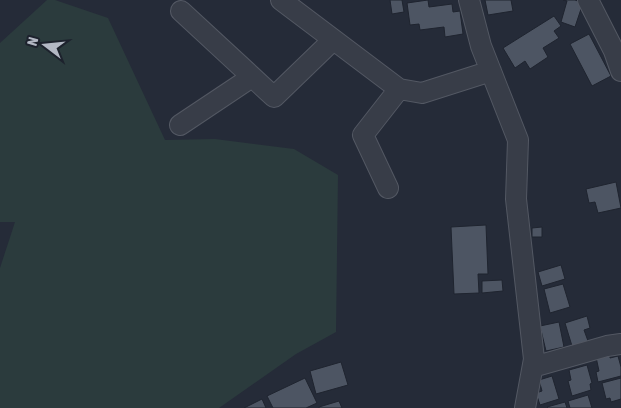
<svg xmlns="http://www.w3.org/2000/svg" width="621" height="408" font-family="'Asap Condensed',sans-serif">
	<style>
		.green { fill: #2b3b3d }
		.building { fill: #4d5563; stroke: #1f242f }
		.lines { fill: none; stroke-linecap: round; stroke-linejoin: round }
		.minor-casing { stroke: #535863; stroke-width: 22 }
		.minor { stroke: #383d48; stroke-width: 20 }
	</style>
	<rect width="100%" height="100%" fill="#252b38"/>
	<path class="green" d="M 47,0 L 55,0 L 108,18 L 165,140 L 215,139 L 294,149 L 338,175 L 336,332 L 296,354 L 219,408 L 0,408 L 0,268 L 15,222 L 0,222 L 0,43 Z"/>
	<path class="building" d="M 390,0 L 402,0 L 404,12 L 392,14 Z
		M 428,0 L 429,7 L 452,4 L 453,12 L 460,11 L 463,34 L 445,37 L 444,27 L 420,30 L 419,24 L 410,25 L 407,3 Z
		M 485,0 L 511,0 L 513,11 L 488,15 Z
		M 563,0 L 575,0 L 583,3 L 575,27 L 561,22 L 567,1 Z
		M 554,16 L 561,26 L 554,31 L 559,38 L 543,48 L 548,57 L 530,69 L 525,61 L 515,68 L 503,48 Z
		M 589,34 L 611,76 L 592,86 L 570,44 Z
		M 616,182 L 621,208 L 598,213 L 595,202 L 589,203 L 586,189 Z
		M 486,225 L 488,274 L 478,274 L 479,293 L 454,294 L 451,227 Z
		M 542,227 L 542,237 L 532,237 L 532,228 Z
		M 561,265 L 565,279 L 542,286 L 538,272 Z
		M 502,280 L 503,291 L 482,293 L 482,281 Z
		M 563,284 L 570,307 L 550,313 L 544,289 Z
		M 587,316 L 590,328 L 584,330 L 588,341 L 572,346 L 565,323 Z
		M 559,322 L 564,347 L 546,351 L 540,326 Z
		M 610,354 L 610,358 L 618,356 L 621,367 L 621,376 L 598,382 L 596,372 L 599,371 L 596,357 Z
		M 341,362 L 348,385 L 316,394 L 310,371 Z
		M 587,365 L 592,383 L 590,384 L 591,390 L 572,396 L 568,381 L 571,380 L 569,370 Z
		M 552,376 L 559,399 L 540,405 L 536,393 L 542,391 L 539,380 Z
		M 305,378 L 317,403 L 306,408 L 273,408 L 267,396 Z
		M 621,378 L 621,399 L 611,402 L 610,398 L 606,399 L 602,383 Z
		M 588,395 L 592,408 L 570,408 L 568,401 Z
		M 262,399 L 266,408 L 244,408 Z
		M 339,401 L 342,408 L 319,408 L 319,407 Z
		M 565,402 L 567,408 L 548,408 L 547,407 Z"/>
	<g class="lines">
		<defs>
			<path id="minor" d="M 281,0 L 399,89
				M 469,0 L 481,46 L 518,140 L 516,199 L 534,359 L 525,408
				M 588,0 L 614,51 L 621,71
				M 181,11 L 274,97 L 333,40
				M 180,125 L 252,77
				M 388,188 L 363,135 L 399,89 L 422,93 L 491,71
				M 533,367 L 607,346 L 621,344"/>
		</defs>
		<use href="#minor" class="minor-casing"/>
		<use href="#minor" class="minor"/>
	</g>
	<g transform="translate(45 45) rotate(286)" stroke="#1d222d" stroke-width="4" paint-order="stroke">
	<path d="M0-4L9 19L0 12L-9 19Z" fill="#b3b8c4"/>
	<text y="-8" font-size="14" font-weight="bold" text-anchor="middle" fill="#b3b8c4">N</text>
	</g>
</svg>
